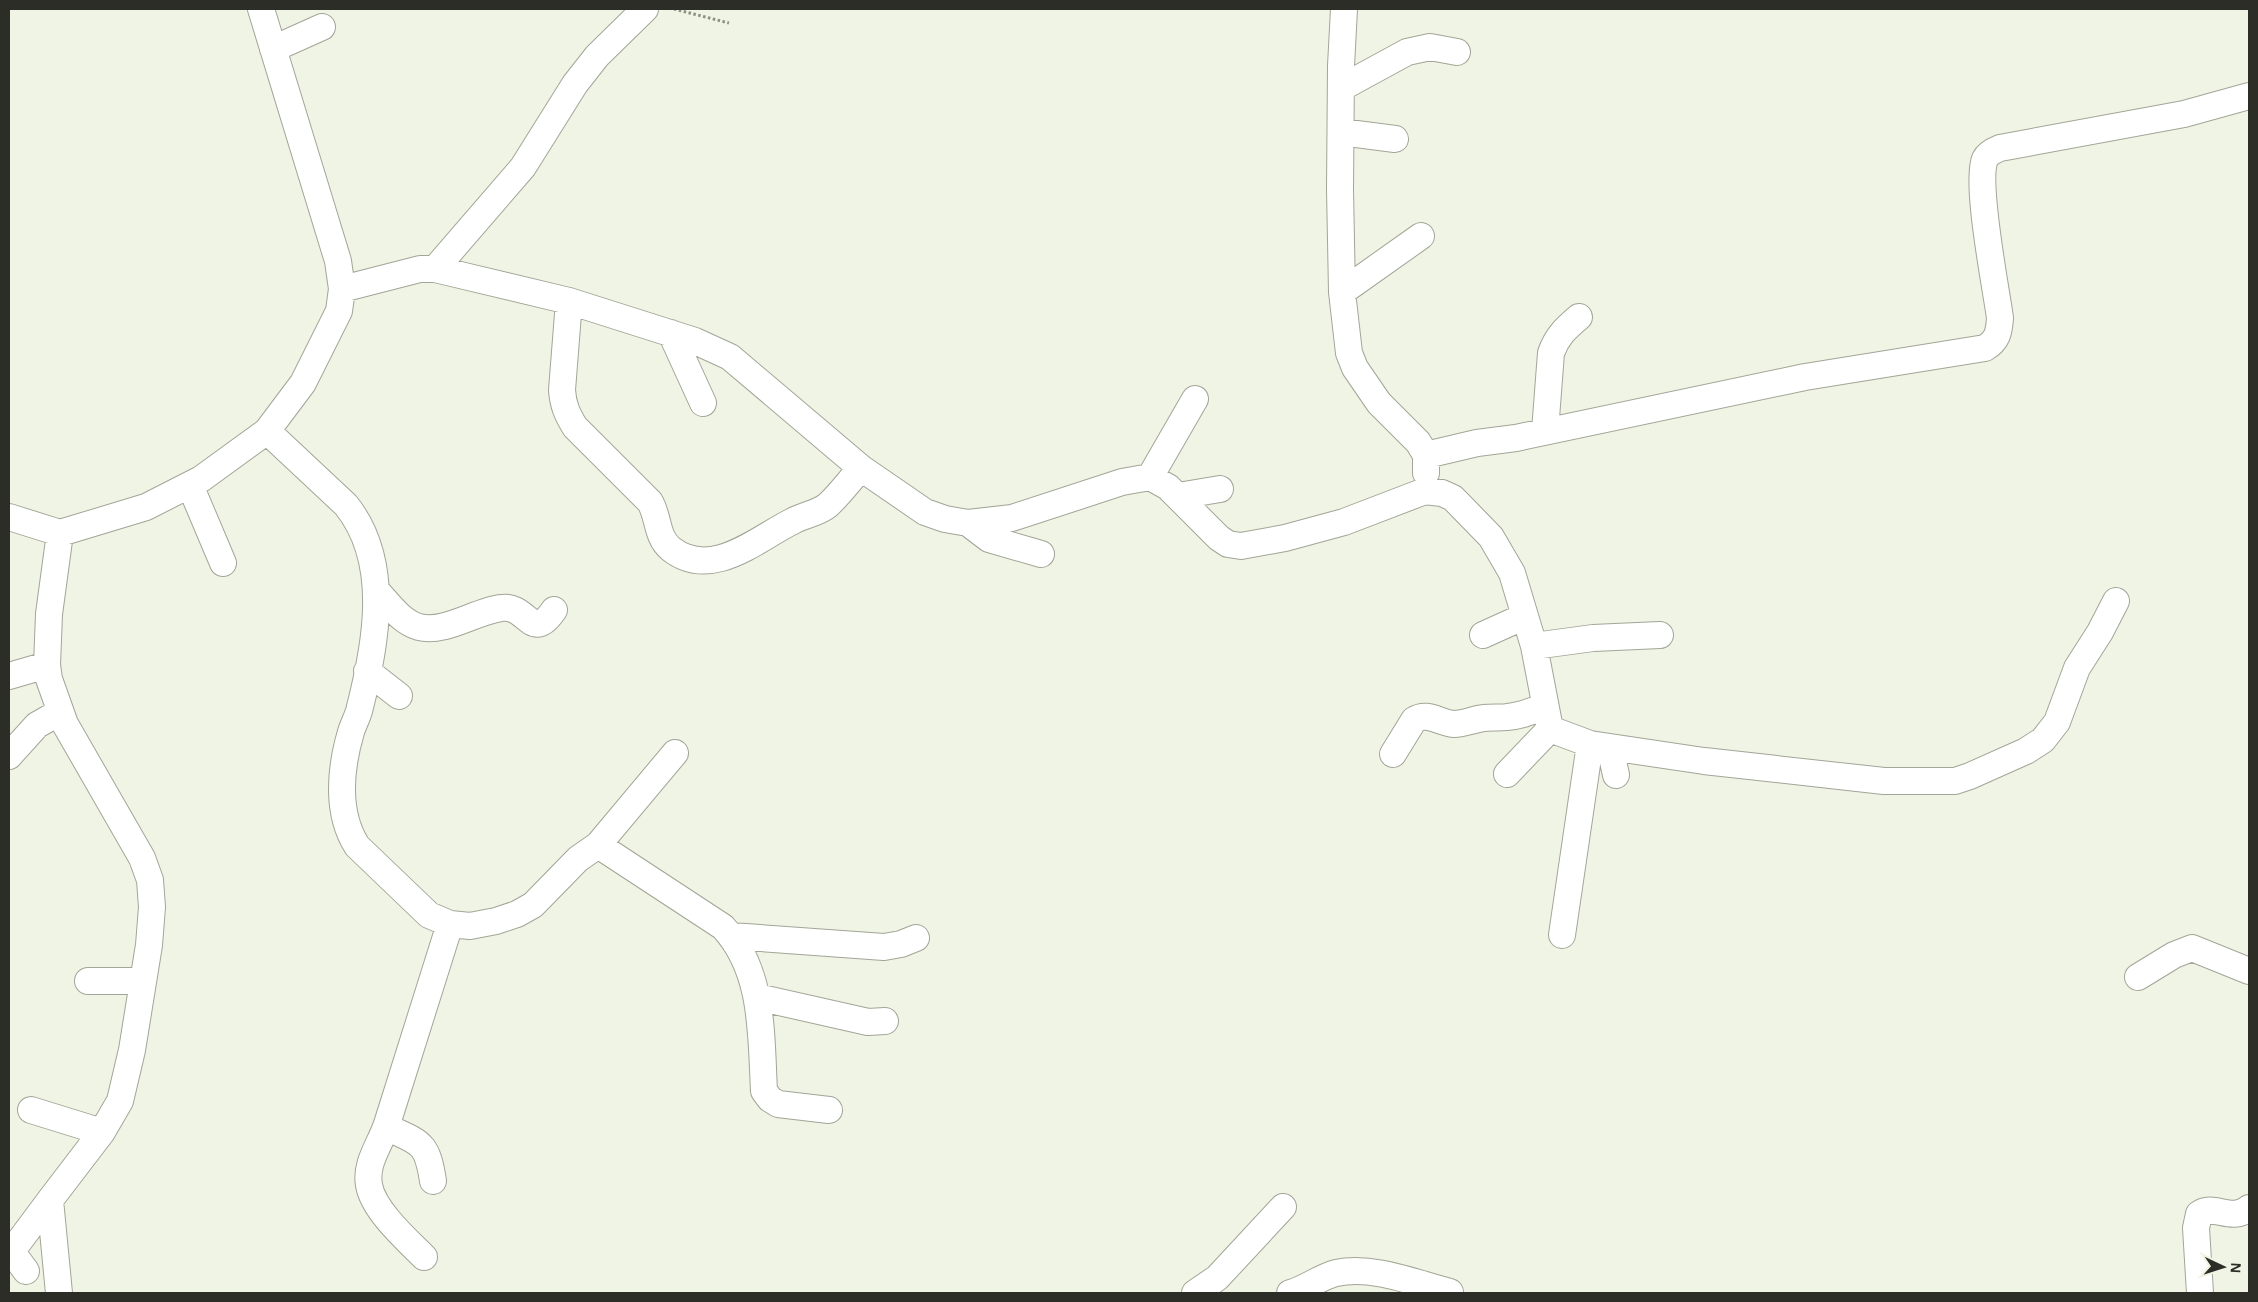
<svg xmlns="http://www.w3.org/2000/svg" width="2258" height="1302" font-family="Arial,sans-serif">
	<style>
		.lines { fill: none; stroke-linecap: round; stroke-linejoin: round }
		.minor-casing { stroke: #a2a597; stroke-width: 28 }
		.path { stroke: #8c8f84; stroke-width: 3; stroke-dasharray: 2.5 2.5; stroke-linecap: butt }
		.minor { stroke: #fff; stroke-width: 26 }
	</style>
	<rect width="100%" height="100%" fill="#f0f4e4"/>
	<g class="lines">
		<defs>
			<path id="minor" d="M 1344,9 L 1341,66 L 1340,189 L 1342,292 L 1349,353 L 1355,368 L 1379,403 L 1418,442 L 1426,455 L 1426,473
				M 273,49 L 322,27
				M 1341,88 L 1407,52 L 1430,47 L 1457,52
				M 1341,132 L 1395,139
				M 435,269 L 523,167 L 575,84 L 597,56 L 645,9
				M 342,289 L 420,269 L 435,269 L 569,301 L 695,341 L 730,357 L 861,468 L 925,512 L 945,519 L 968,523 L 1012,518 L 1122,482 L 1150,477 L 1168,487 L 1219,538 L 1228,544 L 1241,546 L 1285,538 L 1344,522 L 1425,491 L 1442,493 L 1453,498 L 1491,537 L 1512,573 L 1534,646 L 1550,729 L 1590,744 L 1704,761 L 1884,781 L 1955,781 L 1970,776 L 2026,751 L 2043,740 L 2057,722 L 2077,668 L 2100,632 L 2116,601
				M 1342,292 L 1421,236
				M 569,301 L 562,390 C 563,405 567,414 575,427 L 650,502 C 659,517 656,537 671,549 C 712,581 758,538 793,521 C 804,515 819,513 828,505 C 840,494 850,480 861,468
				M 671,333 L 703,403
				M 267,431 L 346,505 C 392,562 376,645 359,711 C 357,718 353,725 351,732 C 340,769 336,813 357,846 L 429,915 L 450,924 L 470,926 L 496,921 L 517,914 L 533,905 L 578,859 L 598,845 L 723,927 C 764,971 761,1035 764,1091 L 770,1099 L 778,1104 L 829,1110
				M 1545,431 L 1551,353 C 1557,336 1566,328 1579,317
				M 1426,455 L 1477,443 L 1516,438 L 1805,377 L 1985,348 C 1997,341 1999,333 2000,318 C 1996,288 1975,183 1985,159 C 1988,153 1995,150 2000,148 L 2184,114 L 2249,96
				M 1150,477 L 1195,399
				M 190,485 L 223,563
				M 1178,496 L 1220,489
				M 9,517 L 60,533 L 49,614 L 47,665 L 49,679 L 65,724 L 142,858 L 150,880 L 152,907 L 149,945 L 132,1050 L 120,1101 L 102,1132 L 50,1200 L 59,1293
				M 968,523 L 989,539 L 1041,554
				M 60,533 L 146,507 L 201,479 L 267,431 L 303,383 L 339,311 L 342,289 L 338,261 L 261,9
				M 376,590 C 389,604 401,622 419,627 C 444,634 476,611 501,608 C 528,604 531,644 554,610
				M 1483,635 L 1525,616
				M 1534,646 L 1593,638 L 1660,635
				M 367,671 L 399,696
				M 9,676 L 47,665
				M 1610,747 L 1616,775
				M 1393,754 L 1414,720 C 1428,711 1439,723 1454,724 C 1465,724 1474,719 1484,718 C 1492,717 1500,718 1507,717 C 1521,716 1532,711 1545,706
				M 9,756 L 37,725 L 60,712
				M 1507,774 L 1550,729
				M 598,845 L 675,753
				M 1562,935 L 1590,744
				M 732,936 L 884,947 L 901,944 L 916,938
				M 2138,977 L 2174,955 L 2192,948 L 2249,971
				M 88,981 L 143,981
				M 757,997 L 868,1022 L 885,1021
				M 31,1110 L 102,1132
				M 386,1127 C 420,1143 427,1141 433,1181
				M 12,1252 L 26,1271
				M 9,1255 L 50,1200
				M 424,1257 C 407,1240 373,1210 369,1185 C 365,1163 380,1145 387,1124 C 408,1058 429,991 450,924
				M 1195,1293 L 1217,1278 L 1283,1207
				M 1290,1293 C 1306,1289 1320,1277 1336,1273 C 1373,1265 1415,1283 1450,1292
				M 2200,1293 L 2196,1228 L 2199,1214 C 2214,1203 2231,1223 2249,1208"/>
		</defs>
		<use href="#minor" class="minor-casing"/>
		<path class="path" d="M 674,9 L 729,23"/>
		<use href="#minor" class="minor"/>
	</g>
	<rect width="2258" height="1302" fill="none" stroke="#2c2d27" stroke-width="20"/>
	<g transform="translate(2223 1267) rotate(94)" stroke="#f0f4e4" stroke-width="4" paint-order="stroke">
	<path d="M0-4L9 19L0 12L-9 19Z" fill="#2c2d27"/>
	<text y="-8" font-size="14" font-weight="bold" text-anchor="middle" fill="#2c2d27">N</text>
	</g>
</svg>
